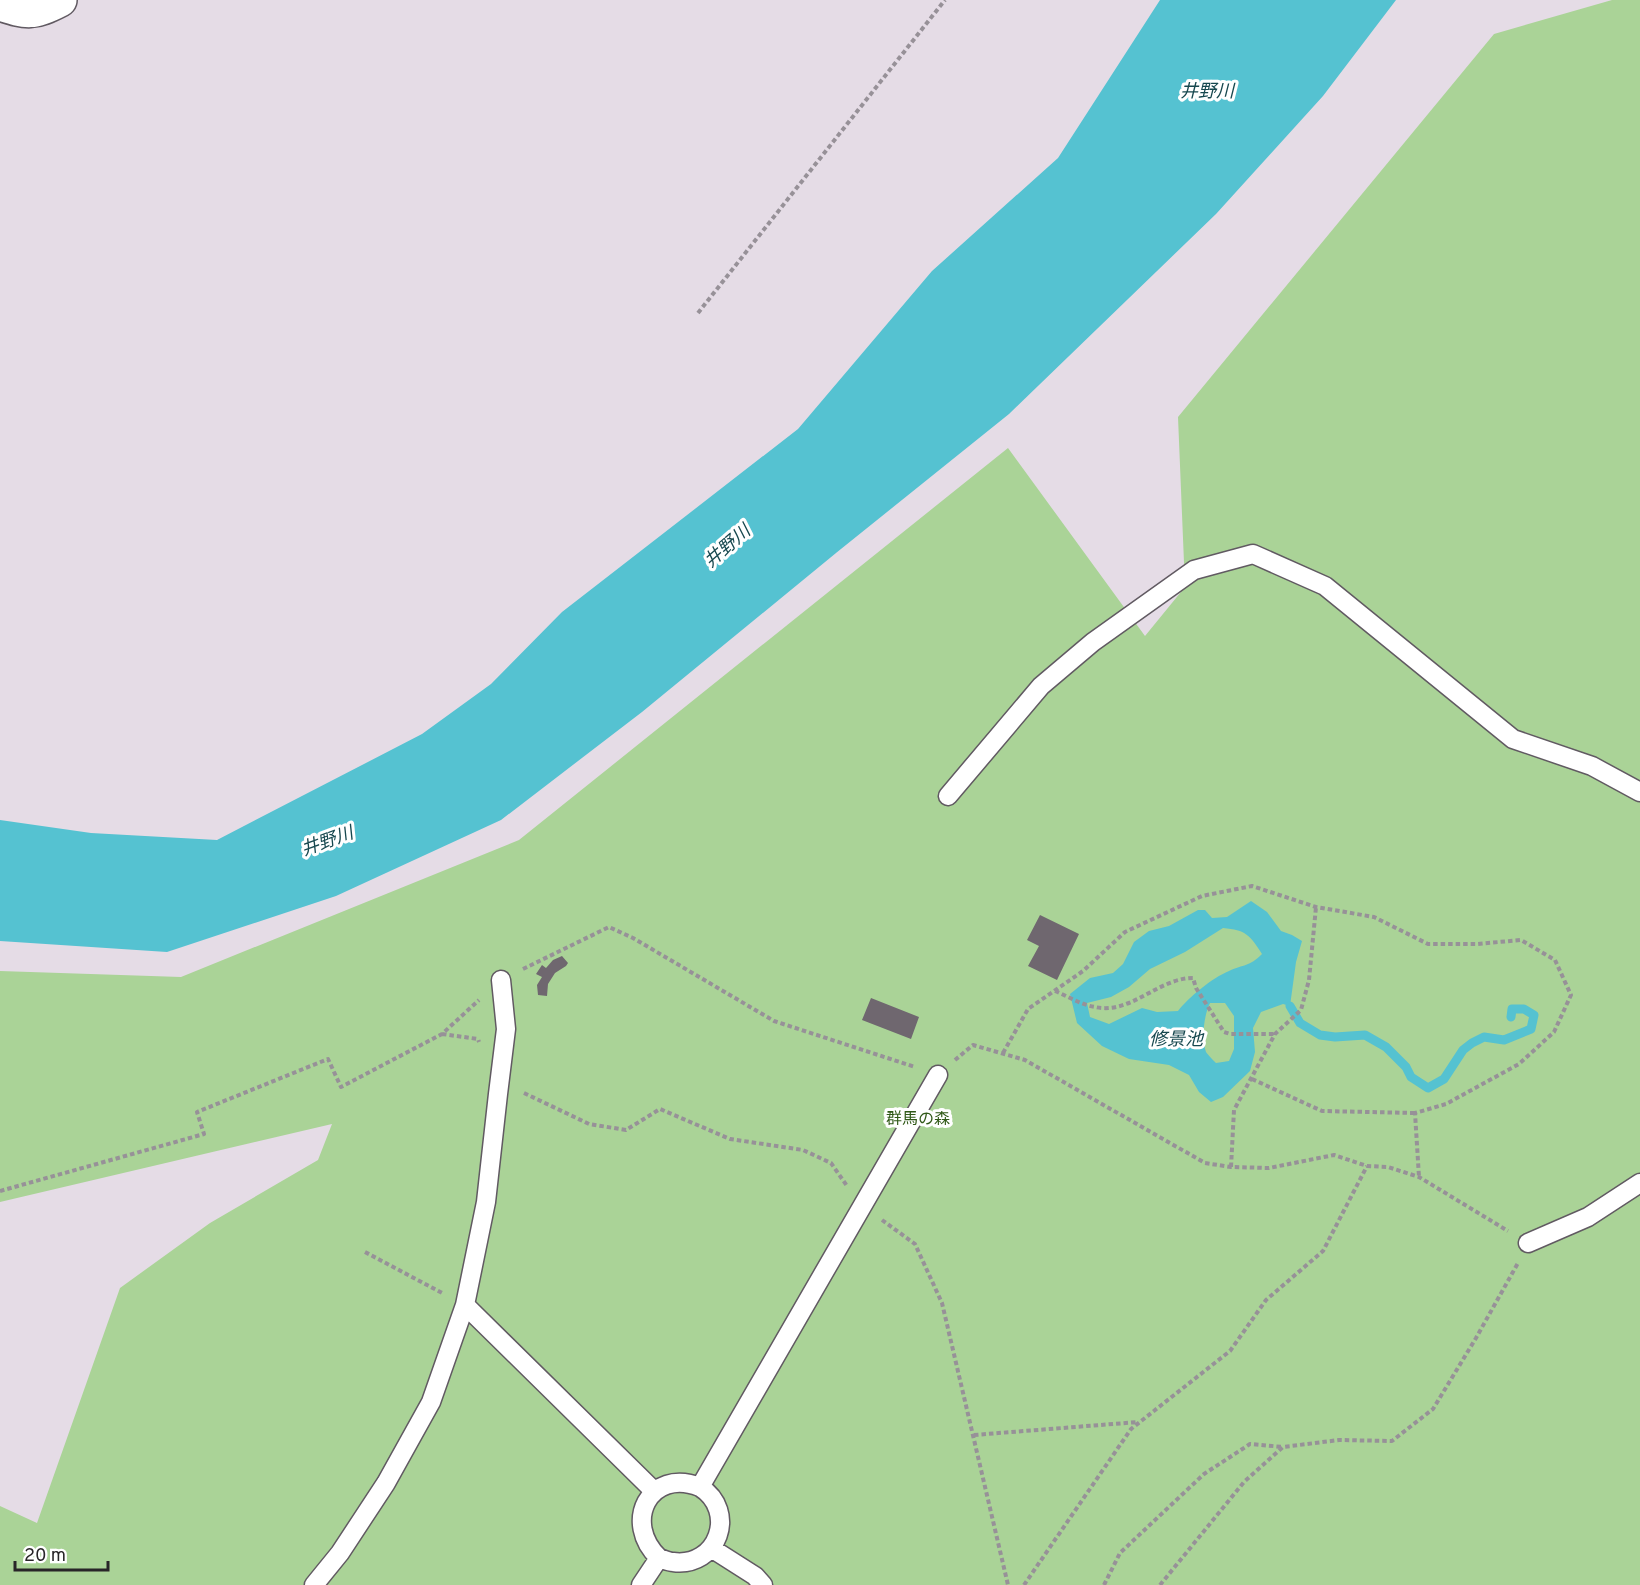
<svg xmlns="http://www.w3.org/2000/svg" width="1640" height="1585" font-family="Overpass,'Noto Sans JP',sans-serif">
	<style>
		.green { fill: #aad397 }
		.water { fill: #55c2d1; fill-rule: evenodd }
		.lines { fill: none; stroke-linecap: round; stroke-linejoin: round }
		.stream { stroke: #55c2d1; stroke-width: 9 }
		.building { fill: #6f676f }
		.service-casing { stroke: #615a62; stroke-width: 21 }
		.tertiary-casing { stroke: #615a62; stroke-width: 36 }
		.path { stroke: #979198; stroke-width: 4; stroke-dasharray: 4.5 3; stroke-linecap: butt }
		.service { stroke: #fff; stroke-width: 18 }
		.tertiary { stroke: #fff; stroke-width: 33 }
		.labels { text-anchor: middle; stroke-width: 6; stroke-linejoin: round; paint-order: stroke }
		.park-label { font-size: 16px; fill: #315918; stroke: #fff }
		.water-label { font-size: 18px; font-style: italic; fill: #17484f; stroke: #fff }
	</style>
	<rect width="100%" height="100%" fill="#e5dce6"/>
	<path class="green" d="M 1612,0 L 1640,0 L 1640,1585 L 0,1585 L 0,1506 L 37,1523 L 120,1288 L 210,1223 L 318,1160 L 332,1124 L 0,1202 L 0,971 L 181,977 L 519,840 L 1008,448 L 1145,636 L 1185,587 L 1178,417 L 1494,34 Z"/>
	<path class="water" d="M 1160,0 L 1396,0 L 1323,96 L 1216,214 L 1009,414 L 836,553 L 642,712 L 501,820 L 336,896 L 167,952 L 0,941 L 0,820 L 91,833 L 217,840 L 422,734 L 491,684 L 562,612 L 798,429 L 932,271 L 1058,158 Z
		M 1251,901 L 1267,912 L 1281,931 L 1292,935 L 1302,941 L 1296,962 L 1290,1006 L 1283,1004 L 1261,1012 L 1253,1028 L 1255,1052 L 1250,1071 L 1223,1097 L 1211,1102 L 1199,1092 L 1189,1075 L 1169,1065 L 1129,1059 L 1102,1046 L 1077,1023 L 1070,994 L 1090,978 L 1113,973 L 1123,964 L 1134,942 L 1149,931 L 1169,926 L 1198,910 L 1205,910 L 1212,918 L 1227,917 ZM 1223,928 C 1246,930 1250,935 1262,954 C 1249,967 1244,964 1229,971 C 1212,978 1189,997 1178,1011 L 1157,1012 L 1142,1008 L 1109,1024 L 1090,1017 L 1087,1003 L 1111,997 L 1129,987 L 1150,969 L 1185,952 ZM 1210,1003 L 1225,1003 L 1234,1016 L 1234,1049 L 1229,1061 L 1216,1063 C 1213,1060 1208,1055 1206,1052 C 1201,1039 1204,1015 1210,1003 Z"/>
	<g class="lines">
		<path class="stream" d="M 1290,1006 L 1300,1023 L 1320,1035 L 1335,1037 L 1365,1035 L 1386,1047 L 1406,1067 L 1411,1077 L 1428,1088 L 1444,1079 L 1463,1050 L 1472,1043 L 1484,1037 L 1504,1040 L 1531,1029 L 1534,1015 L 1524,1009 L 1512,1009 L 1511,1017"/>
	</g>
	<path class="building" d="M 1040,915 L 1079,934 L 1057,980 L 1028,966 L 1039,946 L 1027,940 Z
		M 562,956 L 568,963 L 566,966 L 555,973 L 548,984 L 547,996 L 538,995 L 537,985 L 542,977 L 536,974 L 542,965 L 546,968 L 553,960 Z
		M 871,998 L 919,1017 L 911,1039 L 862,1020 Z"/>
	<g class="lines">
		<defs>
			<path id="service" d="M 948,796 L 1041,686 L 1093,642 L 1194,570 L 1253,554 L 1325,586 L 1513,739 L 1592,766 L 1640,792
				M 1528,1243 L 1588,1217 L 1640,1183
				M 465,1305 L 654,1491
				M 711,1548 L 755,1576 L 763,1585
				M 659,1558 C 622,1523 649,1467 700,1487
				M 314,1585 L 340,1553 L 386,1483 L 431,1402 L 465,1305 L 486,1202 L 498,1094 L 506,1029 L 501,980
				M 641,1585 L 659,1558 C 663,1559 668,1562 673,1562 C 718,1568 738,1511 700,1487 L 938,1075"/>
			<path id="tertiary" d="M 0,4 C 28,13 33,14 60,0"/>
		</defs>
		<use href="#service" class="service-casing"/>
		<use href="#tertiary" class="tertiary-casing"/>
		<path class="path" d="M 698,313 L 945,0
			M 523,969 L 609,927 L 633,938 L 774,1021 L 915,1067
			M 1055,991 C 1067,996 1082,1005 1095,1007 C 1131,1015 1158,978 1193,978 L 1196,988 L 1224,1032 L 1230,1034 L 1275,1034
			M 442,1034 L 478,1039 L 479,1042
			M 1003,1053 L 1028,1009 L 1083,971 L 1125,932 L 1202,896 L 1252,886 L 1316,907 L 1374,917 L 1428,944 L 1477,944 L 1521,940 L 1555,960 L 1571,995 L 1554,1032 L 1519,1064 L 1446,1104 L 1415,1113 L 1419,1177
			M 955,1060 L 973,1045 L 1025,1060 L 1205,1163 L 1231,1167 L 1269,1168 L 1334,1155 L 1367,1166 L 1388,1167 L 1419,1177 L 1508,1231
			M 1252,1079 L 1322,1111 L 1415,1113
			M 524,1093 L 589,1124 L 626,1130 L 660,1109 L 730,1139 L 803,1150 L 831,1163 L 847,1186
			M 1231,1167 L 1234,1110 L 1275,1034 L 1301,1010 L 1309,980 L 1316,907
			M 0,1191 L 204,1134 L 197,1112 L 328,1059 L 341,1087 L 442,1034 L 479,1000
			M 882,1220 L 915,1244 L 942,1303 L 1008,1585
			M 365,1252 L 444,1294
			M 974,1435 L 1138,1422
			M 1024,1585 L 1131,1429 L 1230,1351 L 1266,1300 L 1323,1251 L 1367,1166
			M 1104,1585 L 1120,1553 L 1204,1474 L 1250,1444 L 1283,1447
			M 1160,1585 L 1244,1482 L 1283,1447 L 1339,1440 L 1392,1441 L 1433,1409 L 1476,1338 L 1518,1263"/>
		<use href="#service" class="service"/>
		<use href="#tertiary" class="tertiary"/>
	</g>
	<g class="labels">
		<g class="park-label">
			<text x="918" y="1124">群馬の森</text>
		</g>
		<g class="water-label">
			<text x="1207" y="97">井野川</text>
			<text transform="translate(727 546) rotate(-41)" y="6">井野川</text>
			<text transform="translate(327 841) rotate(-20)" y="6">井野川</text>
			<text x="1176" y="1045">修景池</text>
		</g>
	</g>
	<path d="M15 1561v9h93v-9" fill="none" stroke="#282528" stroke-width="3"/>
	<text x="24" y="1561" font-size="18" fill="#282528" stroke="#ffffff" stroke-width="4.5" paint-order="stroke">20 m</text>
</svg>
